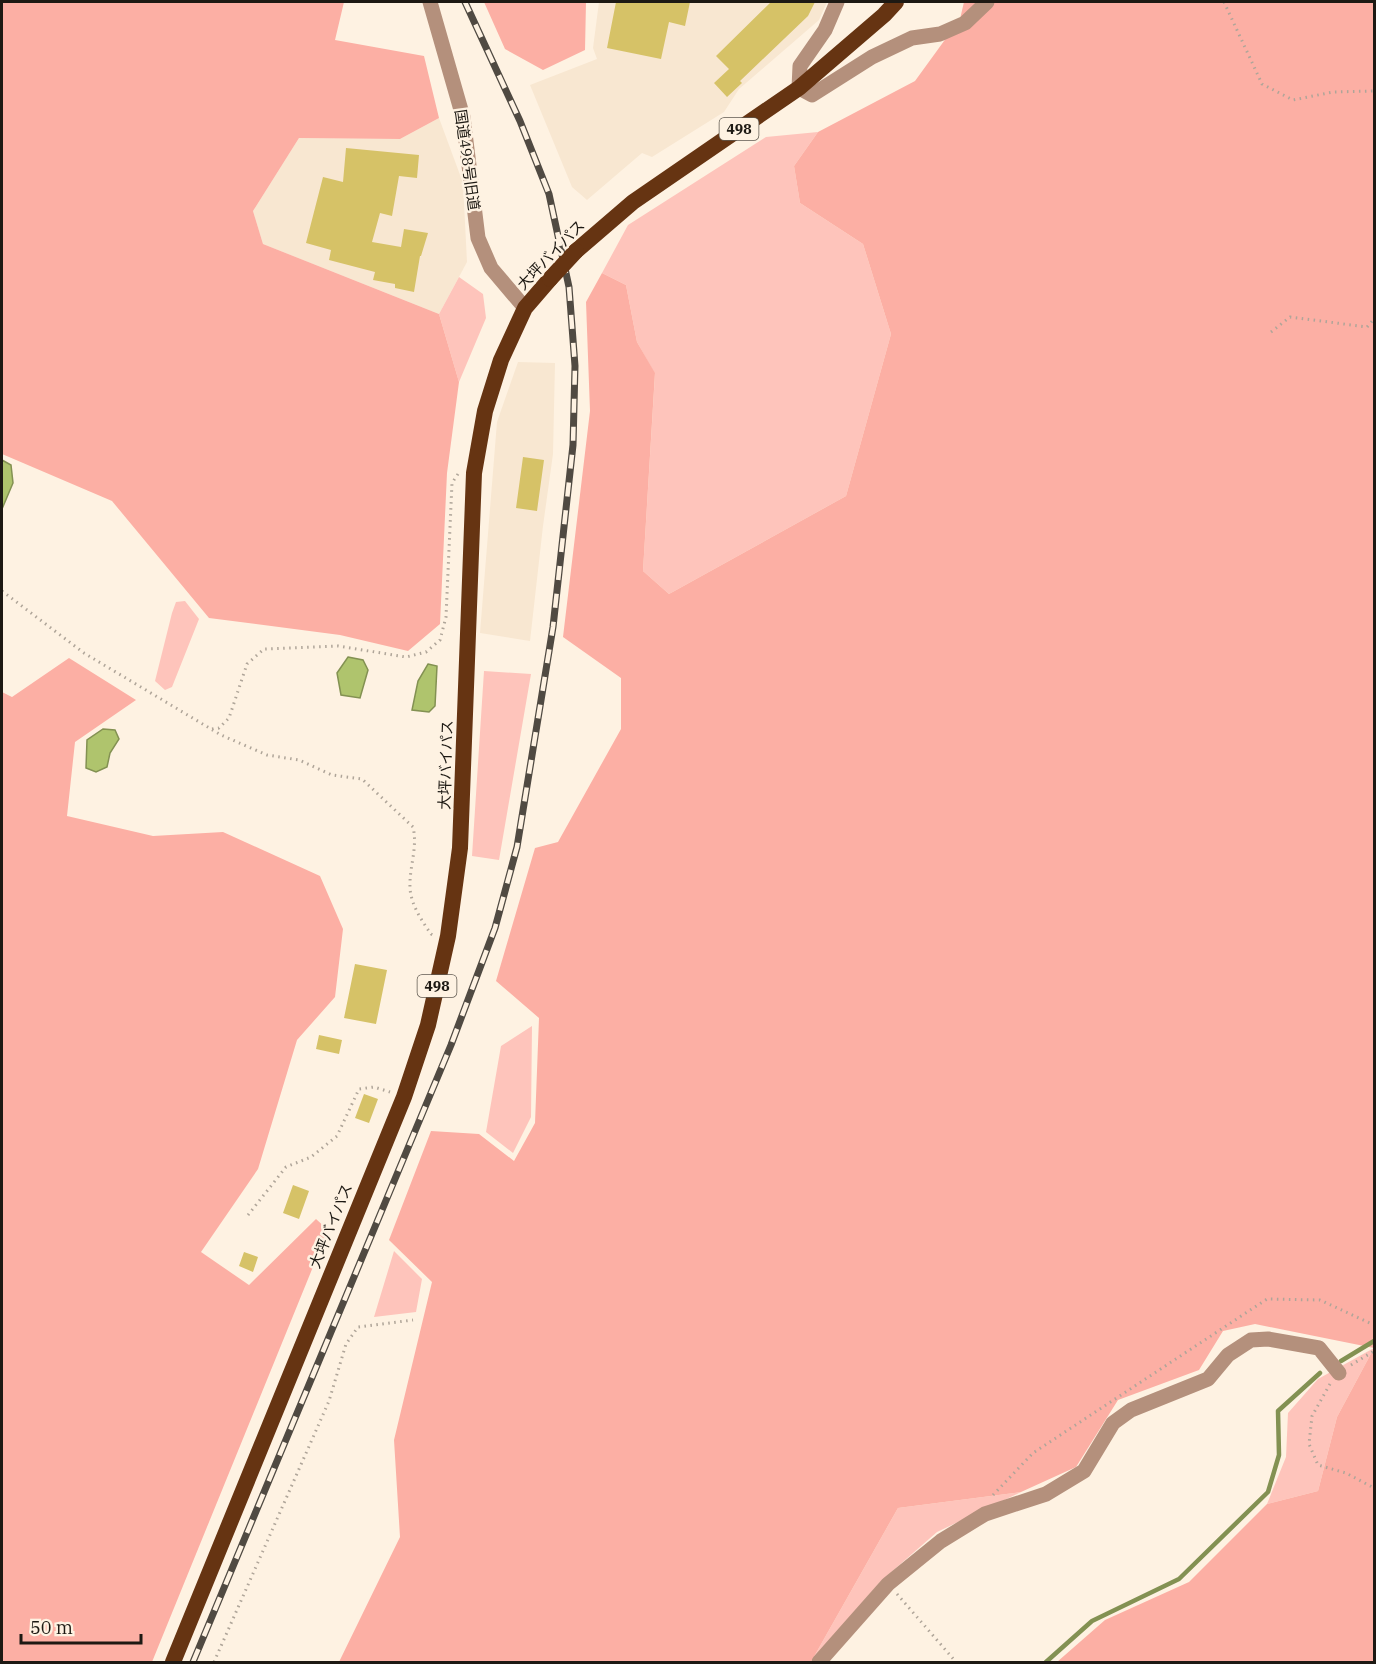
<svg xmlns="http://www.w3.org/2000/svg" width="1376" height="1664" font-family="'IBM Plex Serif','Noto Sans JP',serif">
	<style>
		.built { fill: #f8e7d1 }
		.green { fill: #fec4bb }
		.forest { fill: #fcafa4 }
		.water { fill: #afc46d; stroke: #839152; stroke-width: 1.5 }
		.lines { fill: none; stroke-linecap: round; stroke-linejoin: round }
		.stream { stroke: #839152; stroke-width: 4.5 }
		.building { fill: #d6c267 }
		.path { stroke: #afa599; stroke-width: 3; stroke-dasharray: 1.5 4.5; stroke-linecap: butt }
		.minor { stroke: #b4907c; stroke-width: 15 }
		.tertiary { stroke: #b4907c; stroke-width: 15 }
		.trunk { stroke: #663412; stroke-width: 16 }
		.rail-casing { stroke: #504a42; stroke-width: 7 }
		.rail { stroke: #fef2e2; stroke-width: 4.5; stroke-dasharray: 14; stroke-linecap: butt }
		.trunk-bridge { stroke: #663412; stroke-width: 16 }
		.labels { text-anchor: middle; stroke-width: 5; stroke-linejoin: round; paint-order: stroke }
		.shield { fill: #fef2e2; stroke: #605a51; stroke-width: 1.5 }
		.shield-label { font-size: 14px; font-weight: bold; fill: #1d1913 }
		.street-label { font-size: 15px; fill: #1d1913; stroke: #fef2e2 }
	</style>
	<rect width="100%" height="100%" fill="#fef2e2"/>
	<path class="built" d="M 599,2 L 827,2 L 819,20 L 739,89 L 724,112 L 652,157 L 642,153 L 587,200 L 572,187 L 530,85 L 597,59 L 593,48 Z
		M 439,118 L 463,183 L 467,262 L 439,314 L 263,244 L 253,211 L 299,138 L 400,139 Z
		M 518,362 L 555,363 L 553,454 L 543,526 L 530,641 L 480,633 L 497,422 Z"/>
	<path class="green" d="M 818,132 L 794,166 L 800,203 L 863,244 L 891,334 L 846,496 L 669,594 L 643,571 L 655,374 L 637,342 L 626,285 L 602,273 L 628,225 L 766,137 Z
		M 459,277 L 483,294 L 486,318 L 459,382 L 439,314 Z
		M 185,601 L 199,619 L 172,687 L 165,690 L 155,681 L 172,613 L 176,602 Z
		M 484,671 L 531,674 L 499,860 L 472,856 Z
		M 532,1026 L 531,1117 L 513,1153 L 486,1132 L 501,1046 Z
		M 394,1251 L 422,1279 L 416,1312 L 374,1317 Z
		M 1374,1348 L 1337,1417 L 1318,1491 L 1267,1504 L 1286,1457 L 1288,1413 L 1318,1379 Z
		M 1021,1492 L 937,1532 L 880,1582 L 811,1662 L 898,1508 Z"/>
	<path class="forest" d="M 2,2 L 344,2 L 335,40 L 424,56 L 439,118 L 400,139 L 299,138 L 253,211 L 263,244 L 439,314 L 459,382 L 447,473 L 440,624 L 408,651 L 340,635 L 209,618 L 112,501 L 2,454 Z
		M 484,2 L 586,2 L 585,50 L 543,70 L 505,49 Z
		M 964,2 L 1374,2 L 1374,1662 L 1057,1662 L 1105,1620 L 1189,1582 L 1267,1504 L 1318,1491 L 1337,1417 L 1374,1348 L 1255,1324 L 1223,1331 L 1199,1370 L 1118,1400 L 1076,1467 L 1021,1492 L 898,1508 L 811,1662 L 339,1662 L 400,1537 L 394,1440 L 432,1282 L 389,1240 L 431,1131 L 479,1134 L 514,1161 L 535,1123 L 539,1018 L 496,981 L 535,848 L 558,842 L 621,729 L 621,678 L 563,637 L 590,411 L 586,302 L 602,273 L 626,285 L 637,342 L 655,373 L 643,571 L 669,594 L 846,496 L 891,334 L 863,244 L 800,203 L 794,166 L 818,132 L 915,81 L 960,19 Z
		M 69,658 L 136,700 L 75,742 L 67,816 L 153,836 L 223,832 L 320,876 L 343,929 L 335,997 L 297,1040 L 258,1169 L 201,1252 L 249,1285 L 316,1219 L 328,1230 L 152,1662 L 2,1662 L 2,692 L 12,697 Z"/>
	<path class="water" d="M 2,460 L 11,465 L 13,483 L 2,509 Z
		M 348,657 L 363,660 L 368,670 L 360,698 L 341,695 L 337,673 Z
		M 428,664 L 437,666 L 435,706 L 429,712 L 412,710 L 418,681 Z
		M 103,729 L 115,730 L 119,739 L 110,753 L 107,767 L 96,772 L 86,768 L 87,740 Z"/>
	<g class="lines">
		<path class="stream" d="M 1341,1361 L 1374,1341
			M 1046,1662 L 1092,1621 L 1179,1579 L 1268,1492 L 1279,1455 L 1278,1411 L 1320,1373"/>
	</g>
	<path class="building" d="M 616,2 L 690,2 L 685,26 L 669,22 L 661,59 L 607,48 Z
		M 771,2 L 815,2 L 808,16 L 740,81 L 742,83 L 727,97 L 714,83 L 729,69 L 716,56 Z
		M 346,148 L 419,155 L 417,178 L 399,176 L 392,216 L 380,213 L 372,242 L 401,247 L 404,229 L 428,233 L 421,256 L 420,256 L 414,292 L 395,288 L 395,284 L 373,280 L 375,272 L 329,260 L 331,250 L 306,243 L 323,177 L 343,182 Z
		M 523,457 L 544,460 L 537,511 L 516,508 Z
		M 355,964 L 387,970 L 376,1024 L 344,1018 Z
		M 319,1035 L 342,1040 L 339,1054 L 316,1049 Z
		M 364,1094 L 378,1099 L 369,1123 L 355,1118 Z
		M 293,1185 L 309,1191 L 299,1219 L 283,1213 Z
		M 244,1252 L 258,1257 L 253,1272 L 239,1266 Z"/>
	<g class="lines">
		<path class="path" d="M 1224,2 L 1262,84 L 1293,100 L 1333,92 L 1374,91
			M 1271,332 L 1290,317 L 1367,327 L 1374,319
			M 2,591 L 84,653 L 221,735 L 267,755 L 299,760 L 332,775 L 362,779 L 413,827 C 418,848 409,867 410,888 C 411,905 422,921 431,934 L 433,935
			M 212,729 L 219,728 L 229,718 L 247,664 L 264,649 L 338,646 L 406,657 L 426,652 L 440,640 L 446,617 L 452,483 L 458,474
			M 248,1215 L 286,1167 L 311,1157 L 337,1136 L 359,1089 L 374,1087 L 390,1092
			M 1351,1365 L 1374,1351
			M 1330,1384 L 1312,1416 L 1309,1444 L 1318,1465 L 1346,1473 L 1374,1488
			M 993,1495 L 1033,1453 L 1267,1299 L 1320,1300 L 1374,1325
			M 897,1594 L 956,1662
			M 214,1662 L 329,1401 L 346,1344 L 358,1327 L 413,1320"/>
		<path class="minor" d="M 837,2 L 825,30 L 800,66 L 799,88 L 812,95 L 872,57 L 912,38 L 940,34 L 965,23 L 987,2
			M 819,1662 L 888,1584 L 941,1541 L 985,1514 L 1046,1494 L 1084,1471 L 1113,1423 L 1131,1410 L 1208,1379 L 1228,1355 L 1251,1340 L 1268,1339 L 1319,1348 L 1339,1373"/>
		<path class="tertiary" d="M 430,2 L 463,117 L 478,238 L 491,268 L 525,308"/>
		<path class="trunk" d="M 576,251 L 633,202 L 799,88 L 884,15 L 896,2
			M 173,1662 L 404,1097 L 428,1025 L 448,936 L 460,848 L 474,473 L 485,411 L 501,360 L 525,308 L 550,279"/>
		<defs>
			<path id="rail" d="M 193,1662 L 451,1045 L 495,928 L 517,847 L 553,627 L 573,445 L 575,366 L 569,287 L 549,194 L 520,121 L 465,2"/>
		</defs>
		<use href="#rail" class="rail-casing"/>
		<use href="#rail" class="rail"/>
		<path class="trunk-bridge" d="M 550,279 L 576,251"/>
	</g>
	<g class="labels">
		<g class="shield">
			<rect x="719.5" y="118" width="39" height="22" rx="4.5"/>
			<rect x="417.5" y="975" width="39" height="22" rx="4.5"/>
		</g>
		<g class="shield-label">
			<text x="739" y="134">498</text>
			<text x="437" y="991">498</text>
		</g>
		<g class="street-label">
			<text transform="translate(467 160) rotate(82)" y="5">国道498号旧道</text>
			<text transform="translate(551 255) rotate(-46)" y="5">大坪バイパス</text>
			<text transform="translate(446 765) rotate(-88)" y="5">大坪バイパス</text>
			<text transform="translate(331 1226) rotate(-68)" y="5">大坪バイパス</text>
		</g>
	</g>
	<rect width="1376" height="1664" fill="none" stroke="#1d1913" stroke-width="6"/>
	<path d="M21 1634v9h120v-9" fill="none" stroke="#1d1913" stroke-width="3"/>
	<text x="30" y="1634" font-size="18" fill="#1d1913" stroke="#fef2e2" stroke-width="4.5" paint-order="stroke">50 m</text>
</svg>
